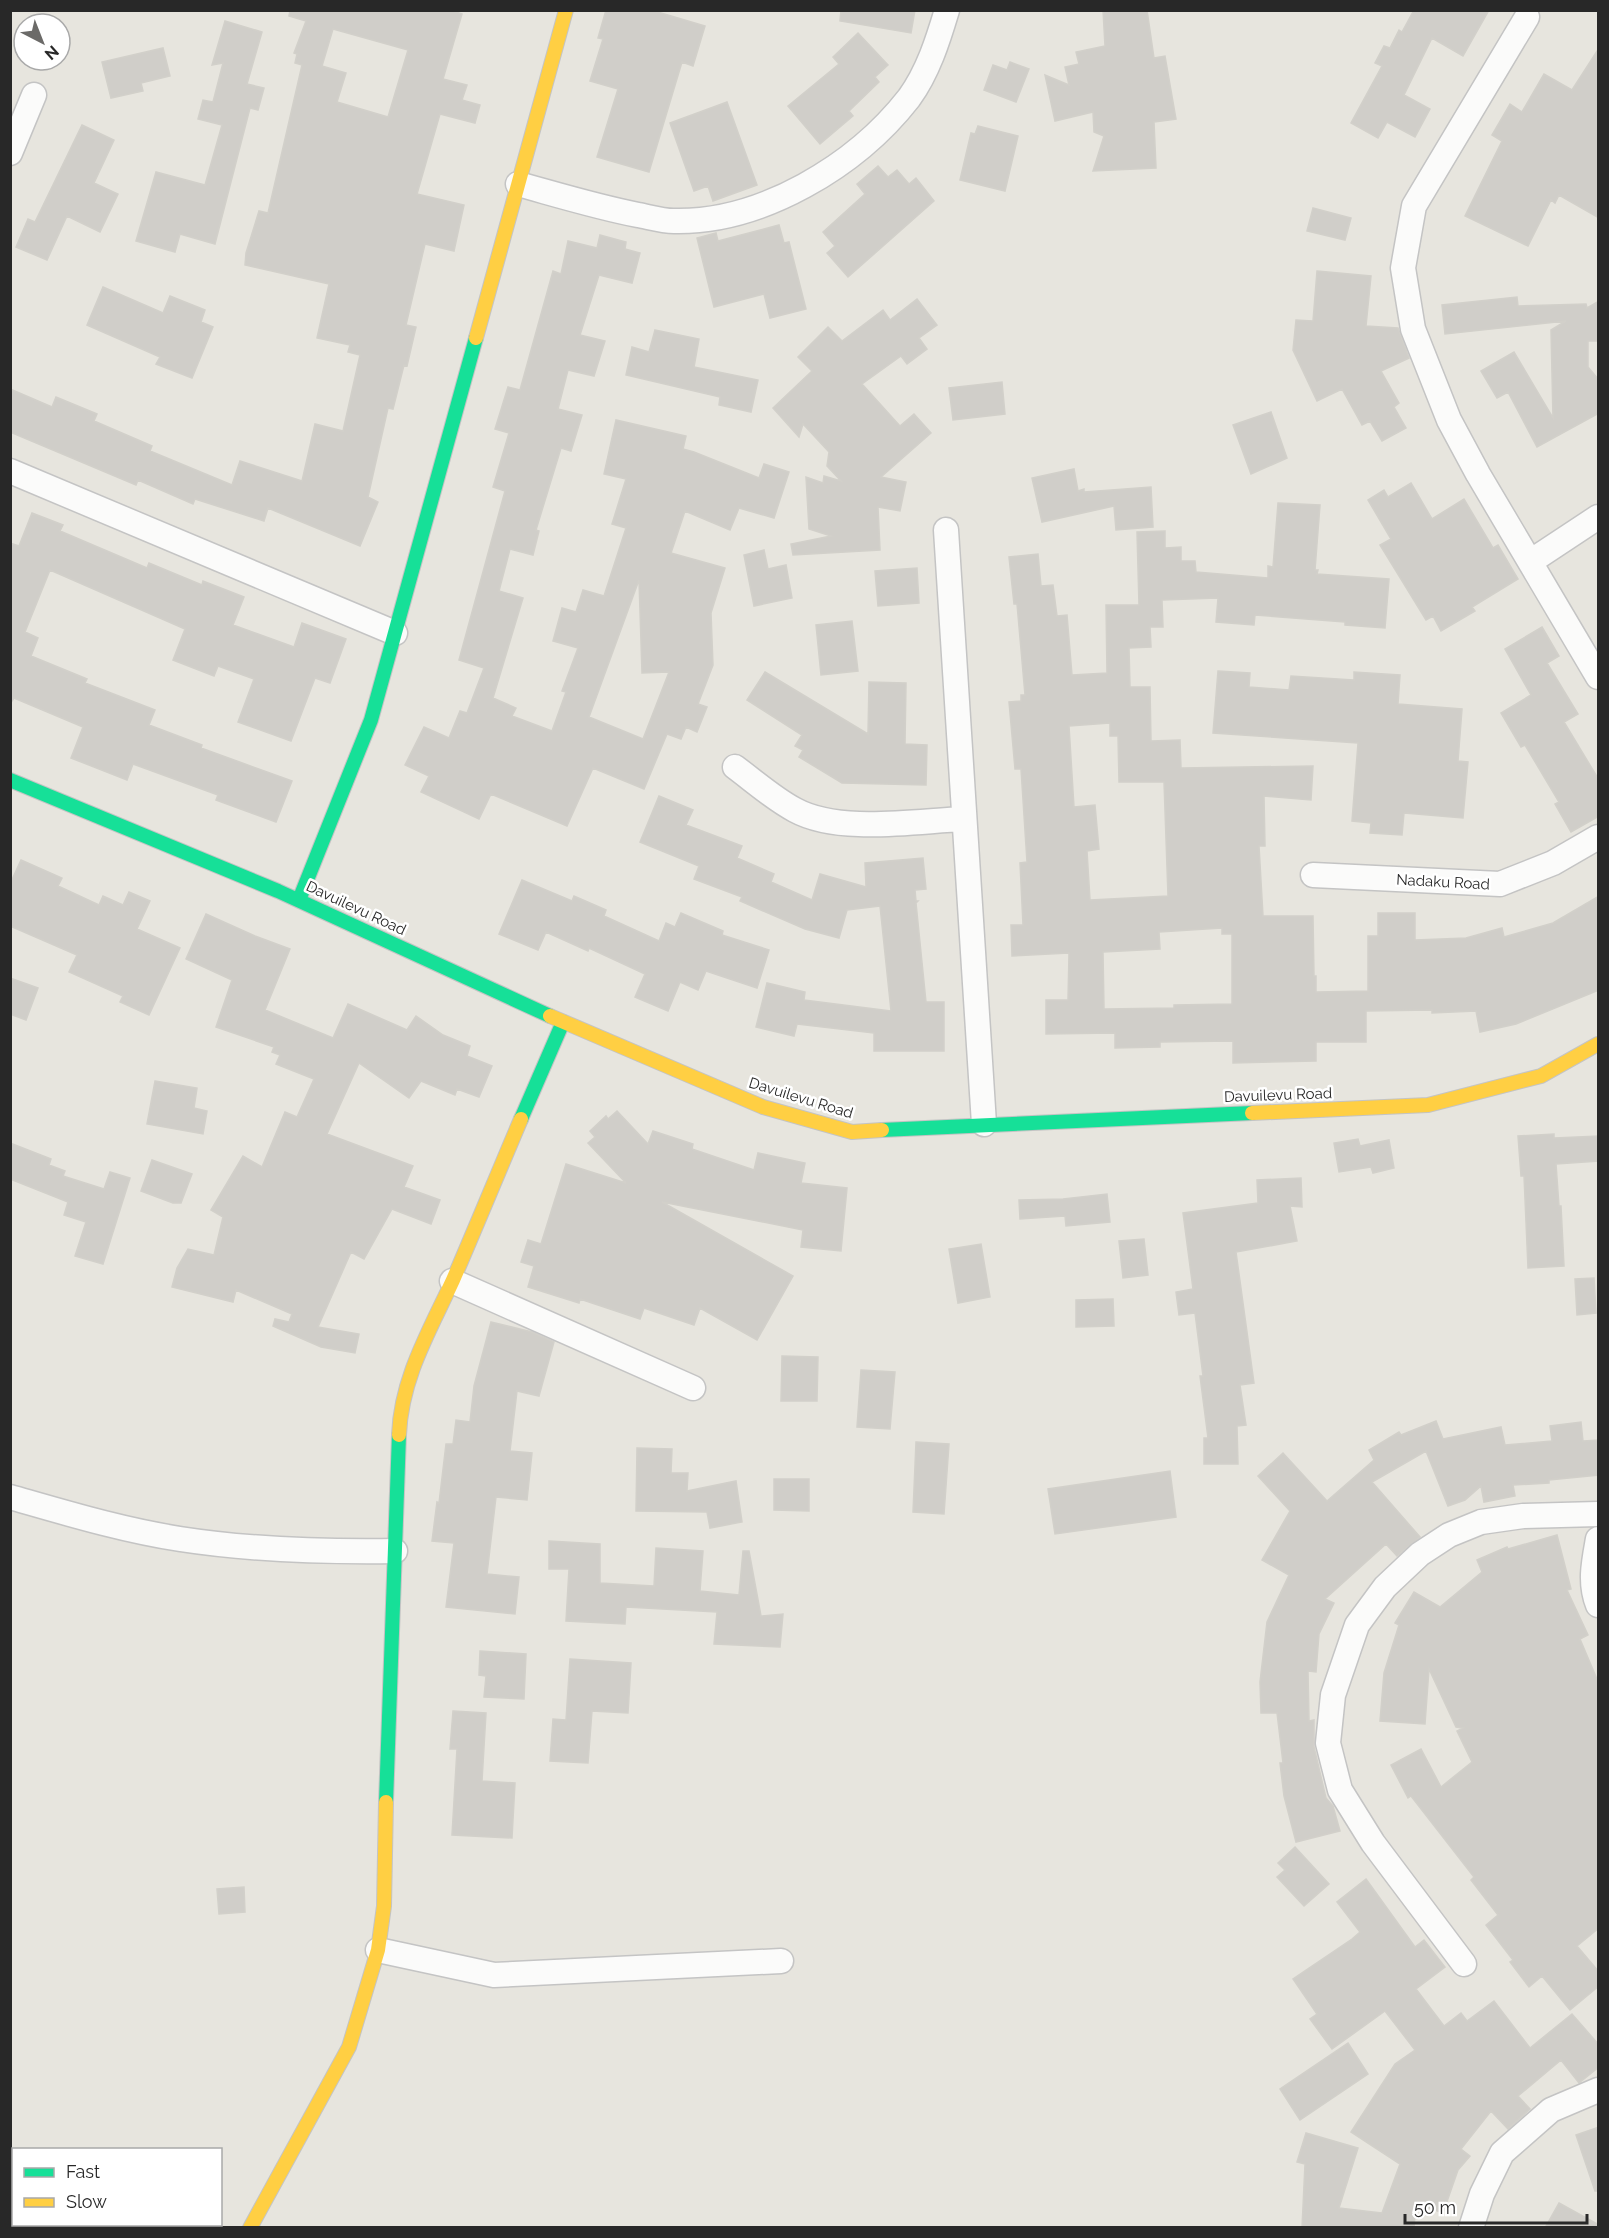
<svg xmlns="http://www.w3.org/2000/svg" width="1609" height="2238" font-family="Raleway,sans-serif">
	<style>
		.building { fill: #d0cec9; stroke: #d2d0ca; stroke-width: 1.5; fill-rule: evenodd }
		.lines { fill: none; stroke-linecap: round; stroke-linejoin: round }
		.street-casing { stroke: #c4c4c4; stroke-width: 27 }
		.fast-casing { stroke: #c4c4c4; stroke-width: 16 }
		.slow-casing { stroke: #c4c4c4; stroke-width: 16 }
		.street { stroke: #fbfbfa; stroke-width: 24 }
		.fast { stroke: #16e098; stroke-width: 14 }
		.slow { stroke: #ffcf43; stroke-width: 14 }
		.labels { text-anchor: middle; stroke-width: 5; stroke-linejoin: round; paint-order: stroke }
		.street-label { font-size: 15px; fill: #282828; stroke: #fff }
	</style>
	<rect width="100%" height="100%" fill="#e7e5de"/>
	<path class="building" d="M 290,10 L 450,10 L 462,14 L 443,79 L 467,85 L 462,100 L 480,105 L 475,123 L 440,114 L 417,194 L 464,205 L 454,251 L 425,244 L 406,325 L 416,327 L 407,366 L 404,365 L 393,409 L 388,408 L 368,497 L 378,502 L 360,546 L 268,508 L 264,521 L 195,499 L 193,504 L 138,480 L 136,485 L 10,432 L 10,389 L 52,407 L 56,397 L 97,414 L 94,421 L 152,446 L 150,451 L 232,485 L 240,461 L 302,481 L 315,424 L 343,431 L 360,355 L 348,352 L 350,345 L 317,338 L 329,284 L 245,265 L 246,253 L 259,211 L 268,213 L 302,65 L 295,63 L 297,54 L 294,53 L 306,21 L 289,16 ZM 333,29 L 408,50 L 388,117 L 337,102 L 346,73 L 322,66 Z
		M 606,10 L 651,10 L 705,26 L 693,66 L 682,62 L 649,172 L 597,157 L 618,89 L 590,81 L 603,39 L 598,38 Z
		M 841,10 L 915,10 L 911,33 L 840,21 Z
		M 1103,10 L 1147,10 L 1154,58 L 1165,56 L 1176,119 L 1154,122 L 1156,168 L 1093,171 L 1104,136 L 1094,132 L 1093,112 L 1055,121 L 1045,75 L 1069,85 L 1065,67 L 1079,64 L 1076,52 L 1105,46 Z
		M 1414,10 L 1489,10 L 1463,56 L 1432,38 L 1404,95 L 1430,109 L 1415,137 L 1387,122 L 1378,138 L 1351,123 L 1382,66 L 1375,63 L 1384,46 L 1390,48 L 1399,30 L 1402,32 Z
		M 225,21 L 262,32 L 247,84 L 264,88 L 258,110 L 250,108 L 215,244 L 180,234 L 175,252 L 136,241 L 156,172 L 205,185 L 222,125 L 198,119 L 203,100 L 213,102 L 223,63 L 212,65 Z
		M 858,33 L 888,65 L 875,77 L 879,82 L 849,111 L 853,116 L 820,144 L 788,106 L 839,64 L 833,57 Z
		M 163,48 L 170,76 L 141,83 L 143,91 L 111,98 L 102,62 Z
		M 1599,48 L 1599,218 L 1559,195 L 1555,203 L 1551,200 L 1528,246 L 1465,216 L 1502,141 L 1492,135 L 1510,104 L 1522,112 L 1544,74 L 1572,90 Z
		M 1010,62 L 1029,69 L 1016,102 L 984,90 L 993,65 L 1007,70 Z
		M 727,102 L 757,185 L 713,201 L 708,186 L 694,191 L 670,123 Z
		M 82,125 L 114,140 L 94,183 L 118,194 L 100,232 L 67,216 L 47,260 L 16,247 L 28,219 L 35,222 Z
		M 978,126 L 1018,136 L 1005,191 L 960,180 L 971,133 L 975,134 Z
		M 878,166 L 888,177 L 897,170 L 909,184 L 916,178 L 934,201 L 848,277 L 827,253 L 835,246 L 823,232 L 865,194 L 857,184 Z
		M 1313,208 L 1351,218 L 1345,240 L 1307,231 Z
		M 779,225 L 784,243 L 789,242 L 806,309 L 770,318 L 764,294 L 714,307 L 697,238 L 716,233 L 718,241 Z
		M 600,235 L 626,242 L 625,249 L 640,253 L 632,283 L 599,275 L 580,335 L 605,341 L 594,376 L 568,370 L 558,409 L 582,415 L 571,451 L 561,448 L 536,530 L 539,531 L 533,555 L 510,549 L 499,591 L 523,598 L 493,698 L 516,708 L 512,716 L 552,731 L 566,692 L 562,691 L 578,648 L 553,641 L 562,608 L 576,612 L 583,590 L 604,596 L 626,528 L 612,524 L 626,479 L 604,474 L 616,420 L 686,436 L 683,449 L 694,452 L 759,478 L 764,464 L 789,472 L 774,518 L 739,508 L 730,530 L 685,511 L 671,553 L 725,568 L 711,613 L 713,665 L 698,704 L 707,707 L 697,732 L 686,727 L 681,739 L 667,734 L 644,789 L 593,768 L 567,826 L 491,794 L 479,819 L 421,792 L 429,776 L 405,765 L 424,727 L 449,738 L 460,711 L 467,713 L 484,668 L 459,660 L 505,491 L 493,487 L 509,433 L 495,429 L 508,387 L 520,390 L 553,271 L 561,274 L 568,241 L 597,248 ZM 639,580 L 642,673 L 669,672 L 643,739 L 589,717 Z
		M 1317,271 L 1371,276 L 1366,326 L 1398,328 L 1409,358 L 1381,371 L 1399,403 L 1394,407 L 1406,428 L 1382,441 L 1370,421 L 1362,425 L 1342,389 L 1317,401 L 1293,350 L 1296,320 L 1313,321 Z
		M 103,287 L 163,313 L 170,296 L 205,310 L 201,322 L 213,327 L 192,378 L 156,364 L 160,357 L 87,325 Z
		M 1517,297 L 1518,306 L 1586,304 L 1587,308 L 1599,301 L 1598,341 L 1588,341 L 1588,367 L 1599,380 L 1599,413 L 1537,447 L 1508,392 L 1497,398 L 1481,371 L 1514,352 L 1553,418 L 1551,330 L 1566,321 L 1445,334 L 1442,305 Z
		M 917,299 L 937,325 L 919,338 L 927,349 L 907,364 L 901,356 L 862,384 L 900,426 L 914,414 L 931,433 L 881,477 L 906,482 L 900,511 L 878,507 L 880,550 L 793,555 L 791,544 L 831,536 L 809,529 L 806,477 L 823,483 L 824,476 L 841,481 L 827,466 L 829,452 L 803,424 L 799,437 L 773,408 L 812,371 L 798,357 L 828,327 L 842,341 L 883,310 L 890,320 Z
		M 655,330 L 699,339 L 694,367 L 758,380 L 751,412 L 719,405 L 720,397 L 626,375 L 632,347 L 649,352 Z
		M 1002,382 L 1005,414 L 953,420 L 949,388 Z
		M 1271,412 L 1287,458 L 1251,474 L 1233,425 Z
		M 1074,469 L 1078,491 L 1084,489 L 1084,492 L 1151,487 L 1153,527 L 1116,530 L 1114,506 L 1042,522 L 1032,478 Z
		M 1411,483 L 1432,519 L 1464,499 L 1493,548 L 1498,545 L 1518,579 L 1472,607 L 1475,611 L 1441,631 L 1433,616 L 1426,620 L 1380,545 L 1391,539 L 1368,500 L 1384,490 L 1388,497 Z
		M 1278,503 L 1320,505 L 1315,570 L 1318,570 L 1317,574 L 1389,579 L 1385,628 L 1345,625 L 1345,622 L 1255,615 L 1254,625 L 1216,622 L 1218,598 L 1162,600 L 1163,627 L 1150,627 L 1151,647 L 1129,648 L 1130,687 L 1150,687 L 1151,741 L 1180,740 L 1181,768 L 1313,766 L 1311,800 L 1264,796 L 1265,846 L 1259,846 L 1263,916 L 1313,916 L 1314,976 L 1316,976 L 1316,992 L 1368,991 L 1368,936 L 1378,936 L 1378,913 L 1415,913 L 1415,940 L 1466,938 L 1502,928 L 1504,937 L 1553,923 L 1599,896 L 1599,990 L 1516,1024 L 1480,1032 L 1476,1011 L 1432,1013 L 1432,1010 L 1366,1011 L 1366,1042 L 1316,1042 L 1316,1061 L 1233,1063 L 1233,1041 L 1160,1042 L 1160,1047 L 1115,1048 L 1115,1033 L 1046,1034 L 1046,1000 L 1068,1000 L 1069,953 L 1012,956 L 1011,925 L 1023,925 L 1020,863 L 1027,862 L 1021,769 L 1015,769 L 1009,702 L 1021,701 L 1021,695 L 1025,695 L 1017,604 L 1014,604 L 1009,557 L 1038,554 L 1041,586 L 1053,585 L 1057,616 L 1067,615 L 1072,675 L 1107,673 L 1106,605 L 1139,605 L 1137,532 L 1165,531 L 1165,548 L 1181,547 L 1181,561 L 1195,561 L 1196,572 L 1268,578 L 1268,566 L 1273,567 ZM 1110,723 L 1110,736 L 1118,736 L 1119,782 L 1164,782 L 1168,896 L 1090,900 L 1087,851 L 1099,849 L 1095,805 L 1074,807 L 1069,726 ZM 1222,928 L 1222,934 L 1232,934 L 1232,1004 L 1174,1005 L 1174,1008 L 1104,1009 L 1103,952 L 1160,949 L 1159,932 Z
		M 32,513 L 63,525 L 60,531 L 147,568 L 149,563 L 202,585 L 203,581 L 244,597 L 233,625 L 294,647 L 302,623 L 346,639 L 330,683 L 315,678 L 291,741 L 238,722 L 254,679 L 218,666 L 214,676 L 173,660 L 185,629 L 50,570 L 25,632 L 38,638 L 31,656 L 87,679 L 85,683 L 155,710 L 149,725 L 202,745 L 201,748 L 292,781 L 276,822 L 216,800 L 218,795 L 133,764 L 127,780 L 71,758 L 83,727 L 14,698 L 10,704 L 10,543 L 19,546 Z
		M 764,550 L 768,569 L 786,565 L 792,598 L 754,606 L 744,555 Z
		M 917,568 L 919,603 L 878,606 L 875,571 Z
		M 852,621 L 858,671 L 821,675 L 816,625 Z
		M 1542,627 L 1559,656 L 1547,663 L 1578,714 L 1564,722 L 1599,780 L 1599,816 L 1571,832 L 1555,804 L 1559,802 L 1525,745 L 1521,747 L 1501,713 L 1531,695 L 1505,649 Z
		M 1218,671 L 1250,673 L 1249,687 L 1289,690 L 1291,676 L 1354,680 L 1354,672 L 1400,675 L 1398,704 L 1462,709 L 1458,761 L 1468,762 L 1463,818 L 1404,813 L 1402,835 L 1370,833 L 1371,823 L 1352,821 L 1358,743 L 1213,733 Z
		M 765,672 L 868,734 L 869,682 L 906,683 L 905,744 L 927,745 L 926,785 L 842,783 L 799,757 L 803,750 L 795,746 L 802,735 L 747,700 Z
		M 659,796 L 693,810 L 686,825 L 742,846 L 737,858 L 774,874 L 771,882 L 812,900 L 820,874 L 866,887 L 865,863 L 923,858 L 926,889 L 915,890 L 916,901 L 918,901 L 916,903 L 926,1002 L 944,1002 L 944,1051 L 874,1051 L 874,1033 L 797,1024 L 794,1036 L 756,1027 L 767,983 L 805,992 L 804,1000 L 891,1011 L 880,906 L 847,910 L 839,938 L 805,929 L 740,901 L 742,897 L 694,879 L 699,866 L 640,842 Z
		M 21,860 L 62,878 L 58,886 L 99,905 L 103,896 L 123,905 L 129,892 L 150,901 L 137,929 L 180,948 L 149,1015 L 120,1002 L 123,996 L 69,972 L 77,955 L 10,926 L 10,884 Z
		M 522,880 L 572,901 L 574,896 L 606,910 L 604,916 L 659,941 L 666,923 L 675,927 L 681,913 L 723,931 L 722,935 L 769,950 L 757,988 L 706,971 L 698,990 L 680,982 L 668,1011 L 635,997 L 645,974 L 589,948 L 588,951 L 546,932 L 538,950 L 499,934 Z
		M 206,914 L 255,936 L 290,949 L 265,1010 L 333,1038 L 348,1004 L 407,1030 L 416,1016 L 443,1035 L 470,1046 L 467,1056 L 492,1066 L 479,1097 L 457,1089 L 455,1095 L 421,1081 L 409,1098 L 359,1063 L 327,1134 L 413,1166 L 404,1187 L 440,1200 L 431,1224 L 392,1209 L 364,1259 L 351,1252 L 318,1327 L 359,1334 L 355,1353 L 321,1347 L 273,1326 L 275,1319 L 289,1322 L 292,1314 L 236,1290 L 233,1302 L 172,1287 L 177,1268 L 188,1249 L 214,1255 L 223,1217 L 211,1210 L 243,1156 L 262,1167 L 285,1112 L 297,1117 L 314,1079 L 276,1064 L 280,1055 L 272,1052 L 274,1047 L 216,1027 L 232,980 L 186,959 Z
		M 10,978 L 38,988 L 26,1020 L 10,1014 Z
		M 155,1081 L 197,1088 L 194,1108 L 207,1111 L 203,1134 L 147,1124 Z
		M 617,1111 L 648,1144 L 653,1131 L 693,1144 L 692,1149 L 754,1170 L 758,1153 L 805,1163 L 801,1183 L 847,1188 L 841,1251 L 801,1247 L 803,1230 L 662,1202 L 793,1276 L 757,1340 L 700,1308 L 694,1325 L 644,1308 L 640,1319 L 580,1299 L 579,1303 L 528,1287 L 534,1266 L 521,1262 L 528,1240 L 541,1244 L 566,1164 L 626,1183 L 588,1143 L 595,1137 L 590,1131 L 606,1116 L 608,1119 Z
		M 1554,1134 L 1554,1138 L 1599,1136 L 1599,1161 L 1556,1164 L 1559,1206 L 1561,1206 L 1564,1266 L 1528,1268 L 1524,1176 L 1521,1176 L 1518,1136 Z
		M 1358,1139 L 1360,1146 L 1389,1140 L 1394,1168 L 1373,1173 L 1371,1167 L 1339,1172 L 1334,1143 Z
		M 10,1143 L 51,1159 L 49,1165 L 65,1171 L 63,1176 L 104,1189 L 110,1172 L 130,1178 L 103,1264 L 75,1256 L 86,1222 L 64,1215 L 68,1202 L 10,1179 Z
		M 152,1160 L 192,1174 L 181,1203 L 173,1203 L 141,1191 Z
		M 1301,1178 L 1302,1207 L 1290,1206 L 1297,1241 L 1236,1252 L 1254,1383 L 1240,1385 L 1246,1425 L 1237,1426 L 1238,1464 L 1204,1464 L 1204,1438 L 1208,1438 L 1200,1376 L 1203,1376 L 1195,1313 L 1179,1315 L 1176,1292 L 1193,1289 L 1183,1213 L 1258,1203 L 1257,1180 Z
		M 1107,1194 L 1110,1222 L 1066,1226 L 1065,1216 L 1020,1219 L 1019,1200 L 1063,1199 Z
		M 1144,1239 L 1148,1275 L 1123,1278 L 1119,1241 Z
		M 981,1244 L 990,1297 L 958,1303 L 949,1249 Z
		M 1594,1278 L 1596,1313 L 1577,1315 L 1575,1279 Z
		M 1113,1299 L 1114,1326 L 1076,1327 L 1076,1300 Z
		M 491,1322 L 532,1332 L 554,1342 L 539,1396 L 517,1391 L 510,1451 L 532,1453 L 527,1500 L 496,1497 L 487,1574 L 519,1577 L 515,1614 L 446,1607 L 454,1543 L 432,1541 L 437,1502 L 439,1503 L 446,1444 L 453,1444 L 456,1420 L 470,1422 L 474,1386 Z
		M 782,1356 L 818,1357 L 817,1401 L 781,1401 Z
		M 861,1370 L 895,1372 L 890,1429 L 857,1427 Z
		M 1436,1421 L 1443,1439 L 1501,1427 L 1505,1445 L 1552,1441 L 1550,1426 L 1581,1422 L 1583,1441 L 1599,1440 L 1599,1475 L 1549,1480 L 1549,1483 L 1513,1485 L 1515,1496 L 1484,1502 L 1481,1486 L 1465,1500 L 1448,1506 L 1426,1451 L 1372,1482 L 1420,1537 L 1397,1556 L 1386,1544 L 1325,1599 L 1334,1603 L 1319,1634 L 1316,1672 L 1308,1671 L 1309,1721 L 1314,1720 L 1314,1747 L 1326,1798 L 1333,1806 L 1340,1831 L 1296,1842 L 1284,1796 L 1280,1763 L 1283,1763 L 1277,1713 L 1261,1713 L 1260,1682 L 1267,1622 L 1289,1575 L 1262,1560 L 1290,1511 L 1258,1476 L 1283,1453 L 1327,1501 L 1374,1460 L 1369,1450 L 1399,1432 L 1401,1435 Z
		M 916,1442 L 949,1444 L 944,1514 L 913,1512 Z
		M 637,1448 L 672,1449 L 671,1473 L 688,1473 L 687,1491 L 736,1481 L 742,1522 L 710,1528 L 707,1512 L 636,1511 Z
		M 1170,1471 L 1176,1517 L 1055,1534 L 1048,1489 Z
		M 774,1479 L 809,1479 L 809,1511 L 774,1510 Z
		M 1557,1535 L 1571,1589 L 1567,1590 L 1588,1635 L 1580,1639 L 1599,1684 L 1599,1928 L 1577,1946 L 1599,1972 L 1599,1986 L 1570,2010 L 1542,1976 L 1529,1987 L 1510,1962 L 1513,1960 L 1486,1925 L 1498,1915 L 1471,1880 L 1474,1877 L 1411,1796 L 1408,1798 L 1391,1765 L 1421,1749 L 1441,1787 L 1472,1762 L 1457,1731 L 1463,1728 L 1456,1727 L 1429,1669 L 1425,1724 L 1380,1721 L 1384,1673 L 1399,1625 L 1395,1623 L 1414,1592 L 1440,1607 L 1482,1572 L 1477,1560 L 1507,1547 L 1508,1549 Z
		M 549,1541 L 600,1544 L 600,1583 L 654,1586 L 656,1548 L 703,1551 L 700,1591 L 739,1595 L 743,1551 L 749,1551 L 761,1616 L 783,1614 L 780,1647 L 714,1644 L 717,1612 L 626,1607 L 625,1624 L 566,1621 L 569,1569 L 549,1569 Z
		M 480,1651 L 526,1654 L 524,1699 L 484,1697 L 486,1676 L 479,1675 Z
		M 570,1659 L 631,1663 L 628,1713 L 592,1711 L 588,1763 L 550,1761 L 553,1719 L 566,1720 Z
		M 453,1711 L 486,1713 L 482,1781 L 515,1783 L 512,1838 L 452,1835 L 457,1749 L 450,1749 Z
		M 1295,1847 L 1329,1884 L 1304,1906 L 1277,1877 L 1285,1870 L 1278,1863 Z
		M 1366,1879 L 1415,1947 L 1424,1940 L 1445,1967 L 1416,1989 L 1444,2026 L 1461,2013 L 1467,2021 L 1494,2001 L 1530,2048 L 1572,2014 L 1599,2045 L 1599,2067 L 1579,2083 L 1561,2060 L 1518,2096 L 1530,2109 L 1508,2129 L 1491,2111 L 1461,2149 L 1470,2156 L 1458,2170 L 1443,2213 L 1416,2203 L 1414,2228 L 1302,2228 L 1305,2164 L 1297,2162 L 1306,2133 L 1358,2148 L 1339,2208 L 1382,2213 L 1400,2164 L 1351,2132 L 1395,2064 L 1415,2050 L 1385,2011 L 1332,2049 L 1310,2019 L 1317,2014 L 1293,1979 L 1352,1939 L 1360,1932 L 1337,1902 Z
		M 244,1887 L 245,1912 L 219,1914 L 217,1889 Z
		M 1348,2043 L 1368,2074 L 1300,2120 L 1280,2089 Z
		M 1599,2127 L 1599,2191 L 1595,2191 L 1576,2135 Z
		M 1559,2203 L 1599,2225 L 1599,2228 L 1545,2228 Z"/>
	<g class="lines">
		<defs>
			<path id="street" d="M 1527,17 L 1414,206 L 1403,268 L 1413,329 L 1449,420 L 1478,474 L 1598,677
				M 10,153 L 34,95
				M 518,184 C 558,195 597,207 638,215 C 649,217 662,221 674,221 C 761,223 856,166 909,98 C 928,72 938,40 947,10
				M 10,471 L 395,633
				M 946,530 L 984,1124
				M 1530,562 L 1598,517
				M 735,767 C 755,782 774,799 795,810 C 839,834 915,821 964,819
				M 1313,875 L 1500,884 L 1553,863 L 1598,837
				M 452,1281 L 693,1388
				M 10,1497 C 66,1513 122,1530 180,1539 C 251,1550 323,1552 395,1551
				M 1598,1539 C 1594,1561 1589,1583 1598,1605
				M 378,1950 L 494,1975 L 781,1961
				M 1464,1964 L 1373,1843 L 1340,1790 L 1328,1743 L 1333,1695 L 1357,1625 L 1385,1587 L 1420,1554 L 1449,1535 L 1481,1522 L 1523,1516 L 1598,1514
				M 1471,2228 L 1482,2194 L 1502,2153 L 1551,2110 L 1598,2090"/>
			<path id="fast" d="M 10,780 L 278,891 L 550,1016
				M 299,900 L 371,720 L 476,338
				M 521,1119 L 563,1022
				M 882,1130 L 1252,1113
				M 386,1802 L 399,1435"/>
			<path id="slow" d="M 476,338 L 566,10
				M 550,1016 L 763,1107 L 852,1132 L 882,1130
				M 1252,1113 L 1428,1105 L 1541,1076 L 1598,1044
				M 399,1435 C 401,1378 430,1330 453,1280 C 476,1227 498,1173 521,1119
				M 250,2228 L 349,2047 L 378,1950 L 384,1906 L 386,1802"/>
		</defs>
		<use href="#street" class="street-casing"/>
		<use href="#fast" class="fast-casing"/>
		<use href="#slow" class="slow-casing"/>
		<use href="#street" class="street"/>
		<use href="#fast" class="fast"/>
		<use href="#slow" class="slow"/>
	</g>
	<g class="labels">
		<g class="street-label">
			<text transform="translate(1443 882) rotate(3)" y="5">Nadaku Road</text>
			<text transform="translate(356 908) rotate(25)" y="5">Davuilevu Road</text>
			<text transform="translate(1278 1095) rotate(-2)" y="5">Davuilevu Road</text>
			<text transform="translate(801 1098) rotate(17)" y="5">Davuilevu Road</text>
		</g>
	</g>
	<rect width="1609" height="2238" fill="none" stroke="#282828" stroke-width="24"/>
	<rect x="12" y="2148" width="210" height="78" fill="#ffffff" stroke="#a9a9a9" stroke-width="1.5"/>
	<rect x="24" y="2168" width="30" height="9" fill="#16e098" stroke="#a9a9a9" stroke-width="1.5"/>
	<text x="66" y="2178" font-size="18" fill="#282828">Fast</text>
	<rect x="24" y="2198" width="30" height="9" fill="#ffcf43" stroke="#a9a9a9" stroke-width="1.5"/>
	<text x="66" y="2208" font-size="18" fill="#282828">Slow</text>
	<g transform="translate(42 42) rotate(138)"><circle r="28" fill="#ffffff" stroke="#a9a9a9" stroke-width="1.5"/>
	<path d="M0-4.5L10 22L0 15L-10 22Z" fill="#6b6a68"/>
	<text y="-9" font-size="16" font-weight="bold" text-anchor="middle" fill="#282828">N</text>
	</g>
	<path d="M1405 2214v9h182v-9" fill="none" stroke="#282828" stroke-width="3"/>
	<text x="1414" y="2214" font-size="18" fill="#282828" stroke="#ffffff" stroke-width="4.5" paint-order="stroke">50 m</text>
</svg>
